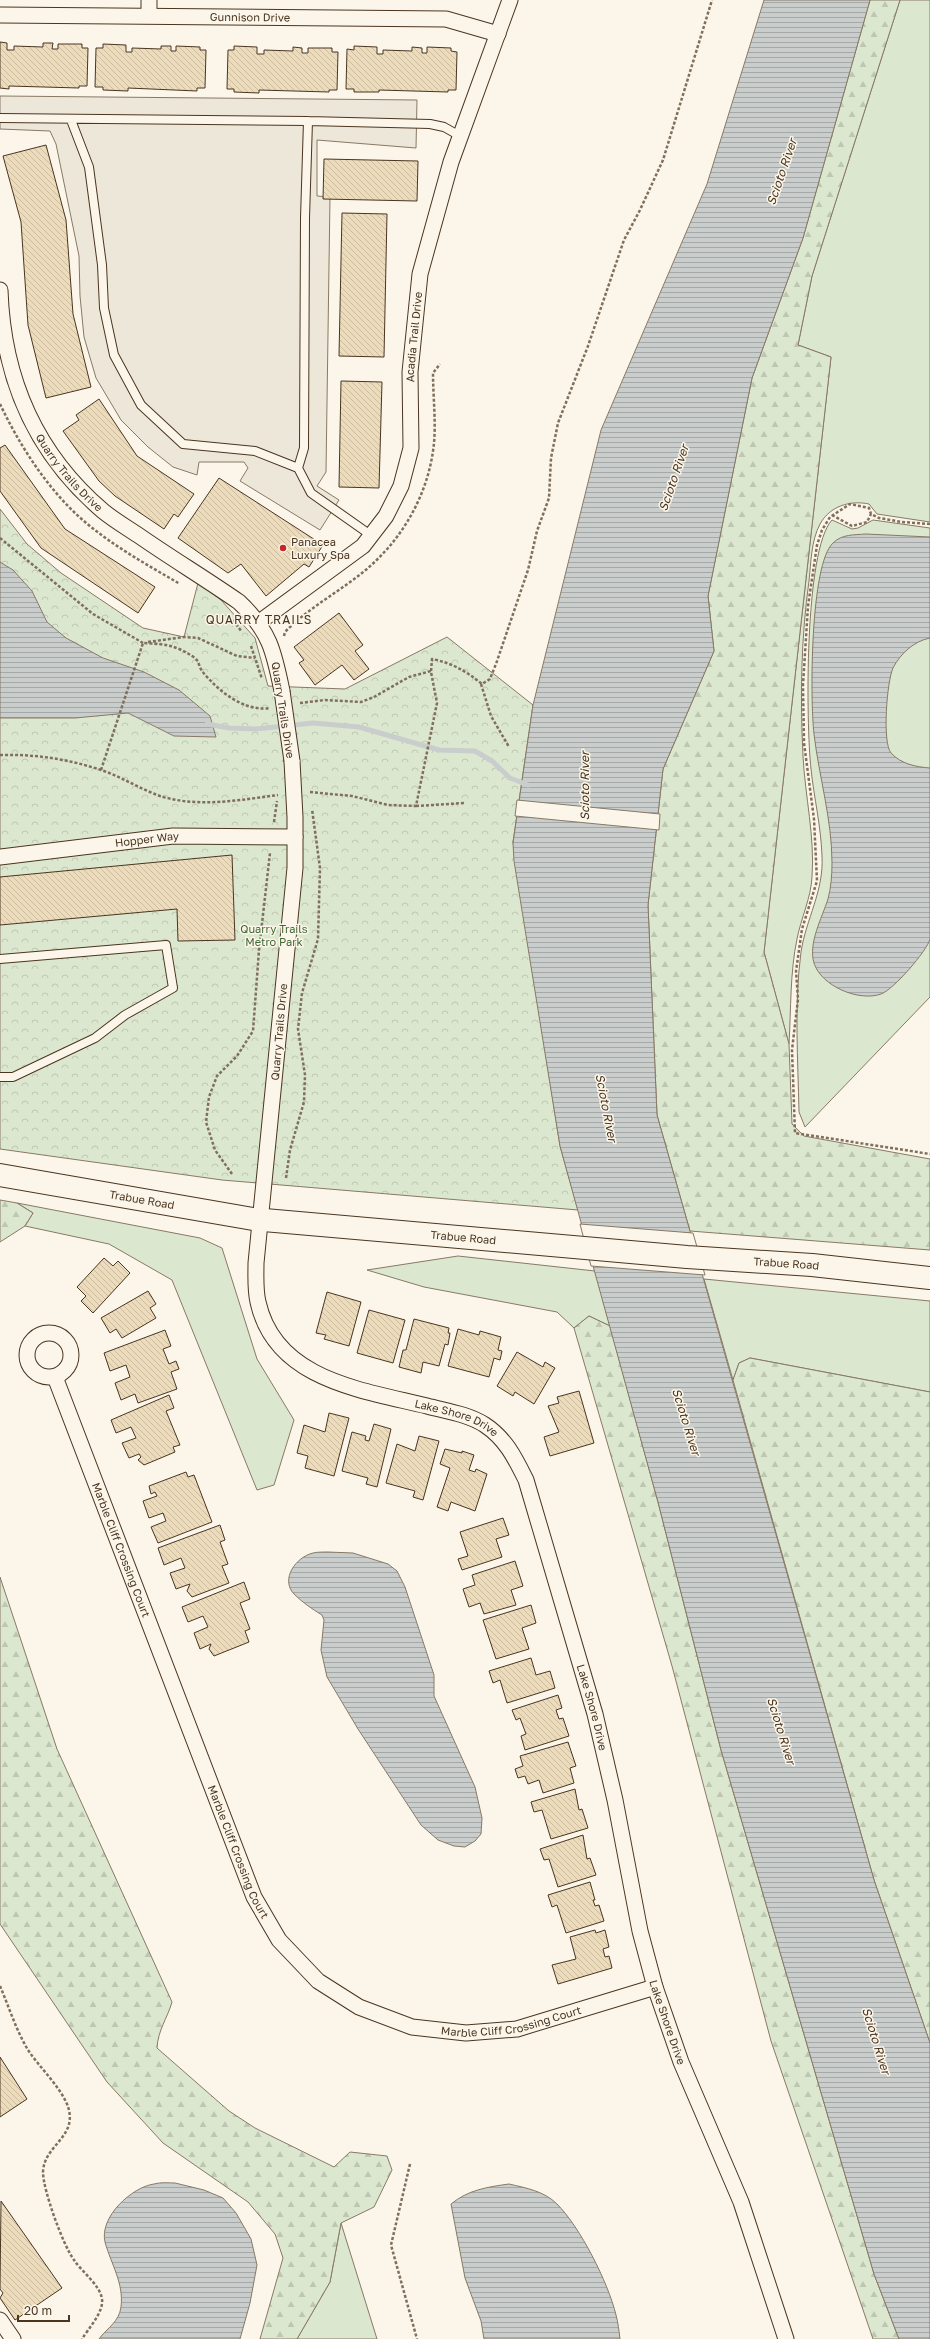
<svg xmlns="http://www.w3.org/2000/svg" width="930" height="2339" font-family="'Golos Text',sans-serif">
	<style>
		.grass { fill: #dce7d0; stroke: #887966 }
		.forest { fill: url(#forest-firs); stroke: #887966 }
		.park { fill: url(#park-crowns); stroke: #887966 }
		.parking { fill: #ede7d9; stroke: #887966 }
		.water { fill: url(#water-rules); stroke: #887966 }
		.pier { fill: #fbf6e9; stroke: #887966 }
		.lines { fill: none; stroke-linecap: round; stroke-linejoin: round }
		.stream { stroke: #c9cecd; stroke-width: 5 }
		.building { fill: url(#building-back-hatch); stroke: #4a3520 }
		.service-casing { stroke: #4a3520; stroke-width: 10 }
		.minor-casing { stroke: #4a3520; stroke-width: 17 }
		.secondary-casing { stroke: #4a3520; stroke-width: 24 }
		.path { stroke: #7f6f5c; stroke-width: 2.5; stroke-dasharray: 3 2; stroke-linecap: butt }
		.service { stroke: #fbf6e9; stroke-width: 8 }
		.minor { stroke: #fbf6e9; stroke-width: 15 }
		.secondary { stroke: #fbf6e9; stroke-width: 22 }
		.minor-bridge-casing { stroke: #4a3520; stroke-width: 17; stroke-linecap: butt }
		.minor-bridge { stroke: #fbf6e9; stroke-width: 15 }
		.poi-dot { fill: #c62828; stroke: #fbf6e9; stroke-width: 1.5 }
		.labels { text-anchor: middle; stroke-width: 3; stroke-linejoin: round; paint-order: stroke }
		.street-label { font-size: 11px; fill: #4a3520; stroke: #fbf6e9 }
		.poi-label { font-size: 11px; fill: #4a3520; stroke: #fbf6e9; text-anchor: start }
		.park-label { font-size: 11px; fill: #436837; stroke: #fbf6e9 }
		.water-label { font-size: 12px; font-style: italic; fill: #4a3520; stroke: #fbf6e9 }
		.neighbourhood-label { font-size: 12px; letter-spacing: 1px; fill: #4a3520; stroke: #fbf6e9 }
	</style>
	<defs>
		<pattern id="forest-firs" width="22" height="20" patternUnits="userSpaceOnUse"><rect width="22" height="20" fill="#dce7d0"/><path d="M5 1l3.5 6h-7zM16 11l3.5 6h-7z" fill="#bec7b2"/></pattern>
		<pattern id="park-crowns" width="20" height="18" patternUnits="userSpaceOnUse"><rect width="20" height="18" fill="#dce7d0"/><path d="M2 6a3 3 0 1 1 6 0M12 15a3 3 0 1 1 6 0" fill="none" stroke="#bec7b2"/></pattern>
		<pattern id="water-rules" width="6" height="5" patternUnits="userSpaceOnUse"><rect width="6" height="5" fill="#c9cecd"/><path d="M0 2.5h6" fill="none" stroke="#a5a8a6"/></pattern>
		<pattern id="building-back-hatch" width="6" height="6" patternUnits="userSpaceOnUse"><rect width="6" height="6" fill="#ecdcbc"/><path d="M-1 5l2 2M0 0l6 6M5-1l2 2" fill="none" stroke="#ccbda1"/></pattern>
	</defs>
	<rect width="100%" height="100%" fill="#fbf6e9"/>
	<path class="grass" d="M 900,0 L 930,0 L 930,522 L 877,514 L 869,504 C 850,500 830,506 820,524 C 811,541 811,563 809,581 C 801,638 800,698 803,756 C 805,796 815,837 812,877 C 811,898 801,918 797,939 C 790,972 791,1010 789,1044 L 764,952 L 831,357 L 798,345 L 812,276 Z
		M 832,520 L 852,529 L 858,528 L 873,520 L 930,528 L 930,997 L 805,1127 L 799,1112 C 798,1060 794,1005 801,952 C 806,919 824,891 822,856 C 821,826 814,798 811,769 C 806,724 804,550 832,520 Z
		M 17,1203 L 200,1238 L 222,1248 L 257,1359 L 294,1420 L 274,1485 L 257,1490 L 172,1280 L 109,1244 L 25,1226 L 33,1213 Z
		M 458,1256 L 595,1271 L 610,1326 L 589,1316 L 574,1328 L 557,1312 L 424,1287 L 367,1270 Z
		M 704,1279 L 930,1301 L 930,1392 L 750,1358 L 739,1363 L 733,1380 Z
		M 341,2223 L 377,2339 L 297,2339 L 330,2282 Z"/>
	<path class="forest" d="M 870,0 L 900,0 L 812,276 L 798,345 L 831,357 L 764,952 L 789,1044 L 792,1124 L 804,1136 L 930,1159 L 930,1250 L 690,1231 L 657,1115 L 648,905 L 663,769 L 714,651 L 708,596 L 752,378 L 803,238 Z
		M 0,1200 L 17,1203 L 33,1213 L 25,1226 L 0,1242 Z
		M 589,1316 L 610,1326 L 658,1502 L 721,1750 L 874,2274 L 899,2339 L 873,2339 L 771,2041 L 672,1666 L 574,1328 Z
		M 750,1358 L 930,1392 L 930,2043 L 874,1880 L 733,1380 L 739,1363 Z
		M 0,1577 L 57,1749 L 172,2002 C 167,2019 158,2030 157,2048 L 229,2111 L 255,2128 L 334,2167 L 350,2152 L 387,2156 L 392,2170 L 374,2207 L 341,2223 L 330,2282 L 297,2339 L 260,2339 L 283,2258 L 275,2234 L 248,2202 L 163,2143 L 107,2082 L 0,1924 Z"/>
	<path class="park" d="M 0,509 L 27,544 L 61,573 L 143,628 L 184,637 L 198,583 L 221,600 L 255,638 L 268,686 L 345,689 L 447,637 L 533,705 L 513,842 L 560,1146 L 578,1210 L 222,1180 L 0,1149 Z"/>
	<path class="parking" d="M 0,96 L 417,100 L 416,148 L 317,140 L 317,196 L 330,197 L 326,472 L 317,486 L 339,500 L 320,530 L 240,481 L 248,468 L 244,462 L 199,462 L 197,475 L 173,467 L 148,447 L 121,420 L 96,378 L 84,337 L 80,296 L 79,256 L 56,144 L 50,131 L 0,129 Z"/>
	<path class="water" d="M 764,0 L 870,0 L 803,238 L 752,378 L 708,596 L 714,651 L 663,769 L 648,905 L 657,1115 L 874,1880 L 930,2043 L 930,2339 L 899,2339 L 874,2274 L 721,1750 L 658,1502 L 560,1146 L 514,861 L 513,843 L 533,705 L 601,430 L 707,184 Z
		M 866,534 L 930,537 L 930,638 C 914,641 900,654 893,668 C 887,681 882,742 891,753 C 901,764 916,767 930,768 C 930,809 930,850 930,891 C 930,906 930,924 930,939 C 927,951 893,990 881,994 C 859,1002 821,986 814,963 C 808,943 822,918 828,899 C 831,888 832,875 832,863 C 832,819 819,777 814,734 C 810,700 810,564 833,543 C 842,534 854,535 866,534 Z
		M 0,562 L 13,570 L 32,591 L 47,622 L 66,638 L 103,658 L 144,672 L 179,690 L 210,716 L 216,737 L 174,736 L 128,713 L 75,718 L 0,718 Z
		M 328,1552 L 353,1553 L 388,1564 L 397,1571 L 405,1587 L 434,1675 L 434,1696 L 475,1787 L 482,1818 L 481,1834 L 475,1841 L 465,1847 L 454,1846 L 438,1840 L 421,1825 L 358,1729 L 327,1677 L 321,1650 L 324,1620 L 322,1615 C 312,1609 302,1602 294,1594 C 280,1579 296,1557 313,1553 C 317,1552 323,1552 328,1552 Z
		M 175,2183 L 204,2190 L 223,2198 L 236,2213 L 251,2239 L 257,2265 L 250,2303 L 240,2339 L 99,2339 C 108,2327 119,2322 121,2307 C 124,2283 111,2264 105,2242 C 99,2217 132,2187 154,2184 C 161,2182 169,2183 175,2183 Z
		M 509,2184 C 526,2188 544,2191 557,2204 C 580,2227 608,2282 616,2315 C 618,2322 619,2331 620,2339 L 484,2339 L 481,2321 L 465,2278 L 451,2204 C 468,2190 487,2187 509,2184 Z"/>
	<path class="pier" d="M 517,800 L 660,814 L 659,830 L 515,816 Z
		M 580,1224 L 693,1233 L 705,1275 L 591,1266 Z"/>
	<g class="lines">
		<path class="stream" d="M 207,724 L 229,728 L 256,729 L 313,723 L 359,727 L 439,750 L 475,751 L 492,761 L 510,778 L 528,785"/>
	</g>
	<path class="building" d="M 0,42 L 7,43 L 7,50 L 14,50 L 14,46 L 43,47 L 43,43 L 53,43 L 52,49 L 58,49 L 58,44 L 82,44 L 82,48 L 88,48 L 87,86 L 79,86 L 79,88 L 9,86 L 9,89 L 0,88 Z
		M 103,44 L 126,45 L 126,52 L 132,52 L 132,48 L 161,49 L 161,46 L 171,46 L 171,51 L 176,51 L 176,46 L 200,47 L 200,50 L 206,50 L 205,88 L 197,88 L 197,91 L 128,88 L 128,91 L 103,90 L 103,87 L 95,87 L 96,48 L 103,48 Z
		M 234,46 L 257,47 L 257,54 L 264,54 L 264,50 L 293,51 L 293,47 L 302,48 L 302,53 L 308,53 L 308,48 L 332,48 L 332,52 L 338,52 L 337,90 L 329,90 L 329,92 L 259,90 L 259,93 L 234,92 L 234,89 L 227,89 L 228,50 L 234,50 Z
		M 354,46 L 377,47 L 377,54 L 383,54 L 383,50 L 412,51 L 412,47 L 422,48 L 422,53 L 427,53 L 427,47 L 451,48 L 451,51 L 457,52 L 456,90 L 448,90 L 448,92 L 379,90 L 379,92 L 354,92 L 354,89 L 346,89 L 347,49 L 354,50 Z
		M 46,145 L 66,220 L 73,314 L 91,387 L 46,398 L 28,325 L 21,222 L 3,156 Z
		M 324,159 L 418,161 L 417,201 L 323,199 Z
		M 342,213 L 387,214 L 384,357 L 339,356 Z
		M 341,381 L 382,382 L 379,488 L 339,487 Z
		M 99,399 L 137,456 L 194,494 L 178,517 L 174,514 L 164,529 L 115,496 L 99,481 L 63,431 L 79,420 L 76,415 Z
		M 5,445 L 65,529 L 155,587 L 138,613 L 41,548 L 0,491 L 0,448 Z
		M 219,478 L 323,545 L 309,567 L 304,564 L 266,596 L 241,564 L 228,573 L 178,538 Z
		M 339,613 L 363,645 L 355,651 L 369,669 L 354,680 L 342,665 L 315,685 L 299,663 L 304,660 L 294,647 Z
		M 232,855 L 235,940 L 178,941 L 177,909 L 0,925 L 0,877 Z
		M 104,1258 L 113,1266 L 118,1261 L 130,1273 L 93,1313 L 81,1301 L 86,1296 L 77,1287 Z
		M 148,1291 L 156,1304 L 150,1308 L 156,1318 L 122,1338 L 116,1329 L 110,1333 L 101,1318 Z
		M 327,1292 L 361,1302 L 349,1346 L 324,1339 L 326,1335 L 316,1333 Z
		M 369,1310 L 405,1320 L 393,1363 L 357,1353 Z
		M 414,1319 L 449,1328 L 448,1333 L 450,1333 L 448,1345 L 445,1344 L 439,1366 L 423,1362 L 421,1373 L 399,1367 L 403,1350 L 406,1350 Z
		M 458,1329 L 479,1335 L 480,1331 L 501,1337 L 498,1350 L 502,1351 L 500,1360 L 494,1358 L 489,1377 L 448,1366 Z
		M 165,1330 L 171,1346 L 163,1349 L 169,1364 L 176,1361 L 179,1369 L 171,1372 L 177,1389 L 138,1403 L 135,1394 L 121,1400 L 115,1383 L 130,1377 L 126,1365 L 110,1371 L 104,1353 Z
		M 517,1352 L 543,1367 L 545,1362 L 555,1368 L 534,1404 L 515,1392 L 513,1396 L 497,1386 Z
		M 579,1391 L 594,1443 L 550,1456 L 544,1437 L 559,1432 L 548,1406 L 559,1403 L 557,1397 Z
		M 169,1395 L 174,1408 L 166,1411 L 180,1445 L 173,1447 L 175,1452 L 144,1465 L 138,1460 L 141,1457 L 139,1454 L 129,1458 L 122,1443 L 136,1438 L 131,1427 L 116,1433 L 111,1420 Z
		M 329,1413 L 349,1418 L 334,1476 L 305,1468 L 308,1456 L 297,1453 L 304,1425 L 325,1432 Z
		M 374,1424 L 391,1429 L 377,1487 L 366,1484 L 368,1478 L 342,1471 L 352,1432 L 366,1436 L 365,1440 L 369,1441 Z
		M 419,1436 L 439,1441 L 423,1500 L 413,1497 L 415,1491 L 386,1483 L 397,1444 L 415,1451 Z
		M 445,1449 L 462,1453 L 462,1451 L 474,1455 L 469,1470 L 475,1472 L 476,1469 L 487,1474 L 475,1511 L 451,1502 L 448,1511 L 437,1507 L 450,1468 L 440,1464 Z
		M 186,1472 L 188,1477 L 194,1475 L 212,1522 L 158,1543 L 151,1527 L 166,1521 L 163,1513 L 149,1518 L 143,1501 L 157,1496 L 155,1492 L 151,1494 L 149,1486 Z
		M 503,1518 L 509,1535 L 496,1539 L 502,1557 L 462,1570 L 458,1559 L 468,1556 L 460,1532 Z
		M 220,1525 L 225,1540 L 220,1542 L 228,1564 L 222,1566 L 229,1583 L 192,1597 L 187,1591 L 190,1584 L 176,1589 L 170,1573 L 185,1568 L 181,1558 L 164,1565 L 158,1548 Z
		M 515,1561 L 523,1586 L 511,1590 L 516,1605 L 484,1614 L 480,1603 L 469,1607 L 463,1589 L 475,1585 L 472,1575 Z
		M 244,1582 L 250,1599 L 240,1603 L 250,1629 L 245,1631 L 249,1642 L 214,1656 L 209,1649 L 211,1644 L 200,1649 L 194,1633 L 208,1627 L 203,1616 L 188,1622 L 182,1607 Z
		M 531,1605 L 536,1623 L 522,1628 L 529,1649 L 496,1659 L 483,1620 Z
		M 531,1658 L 536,1675 L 550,1671 L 555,1688 L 507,1703 L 500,1680 L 493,1683 L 489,1671 Z
		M 558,1695 L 562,1708 L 556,1710 L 559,1719 L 563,1718 L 569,1736 L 525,1750 L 521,1736 L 526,1734 L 520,1718 L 516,1720 L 512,1710 Z
		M 568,1742 L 576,1766 L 570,1768 L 574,1783 L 543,1793 L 539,1780 L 528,1784 L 525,1776 L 518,1778 L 515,1769 L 523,1766 L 520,1756 Z
		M 575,1789 L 579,1810 L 582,1809 L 588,1828 L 551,1839 L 542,1810 L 534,1812 L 531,1802 Z
		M 583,1835 L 587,1859 L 590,1858 L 596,1875 L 558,1887 L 549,1859 L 544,1860 L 540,1849 Z
		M 590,1882 L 595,1900 L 593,1900 L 595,1906 L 599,1905 L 604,1921 L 566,1933 L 557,1905 L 552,1907 L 548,1895 Z
		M 595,1930 L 596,1933 L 605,1930 L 609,1947 L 603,1949 L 605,1957 L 609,1956 L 612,1968 L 558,1984 L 552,1965 L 576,1959 L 570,1937 Z
		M 0,2057 L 27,2099 L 0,2117 Z
		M 1,2201 L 62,2288 L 15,2320 L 0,2298 L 3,2293 L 0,2289 Z"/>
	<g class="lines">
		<defs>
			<path id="service" d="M 0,118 L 308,121 L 430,124 L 444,127 L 460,136
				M 71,120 L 89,167 L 102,265 L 104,308 L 114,355 L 141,405 L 183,444 L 255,451 L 298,468
				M 308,121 L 305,218 L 304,448 L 298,468 L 311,493 L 372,536
				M 0,959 L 166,945 L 173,988 L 125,1015 L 95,1038 L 13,1077 L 0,1077"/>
			<g id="minor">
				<path id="s1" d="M 0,15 L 446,19 L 498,34"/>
				<path d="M 149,15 L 149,0"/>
				<path id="s2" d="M 0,290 C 3,379 35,453 103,511 C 114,520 126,527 138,535 C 171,558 206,579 239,602 C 270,631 274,652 282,691"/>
				<path id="s3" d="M 258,623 L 363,546 L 386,516 L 401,486 L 411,448 L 410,372 L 420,274 L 451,162 L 510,0"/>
				<path id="s4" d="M 292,761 L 295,817 L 295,868 L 256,1263 C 256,1276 255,1289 258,1302 C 275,1380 362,1390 427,1406 C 446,1411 468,1414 485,1425 C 506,1439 515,1458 526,1480 L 595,1714 L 615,1800 L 640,1931 L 655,1987 L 681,2062 L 741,2202 L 786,2339"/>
				<path id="s5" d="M 0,857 L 173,836 L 295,837"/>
				<circle cx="49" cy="1355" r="22"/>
				<path id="s6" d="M 55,1377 L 254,1897 L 279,1940 L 318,1981 L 359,2007 L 412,2027 L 466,2033 L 517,2029 L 655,1987"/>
				<path d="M 0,2320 L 13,2339"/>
			</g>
			<g id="secondary">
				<path id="s7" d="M 0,1175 L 253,1219 L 687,1257 L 812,1265 L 930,1278"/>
			</g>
		</defs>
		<use href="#service" class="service-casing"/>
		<use href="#minor" class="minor-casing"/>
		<use href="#secondary" class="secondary-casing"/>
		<path class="path" d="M 0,404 C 18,442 43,482 74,512 C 104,541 144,563 180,584
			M 832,515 L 852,526 L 867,522 L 871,514
			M 930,524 L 902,522 L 879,518 L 871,514 L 869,508 L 850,504 L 830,517 L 822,530 L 817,545 L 808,606 L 803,685 L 804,743 L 814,819 L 817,881 L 802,929 L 796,971 L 798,999 L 792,1050 L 795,1133 L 930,1154
			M 0,538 L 93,614 L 143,643
			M 233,620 L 242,632
			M 284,636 L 285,632 C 307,609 337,593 362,573 C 402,541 429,494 434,443 C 436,421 433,396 433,373 L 440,364
			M 148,642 L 184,637 L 198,638 L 237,656 L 255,658
			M 251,646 L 262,679
			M 481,684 L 491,716 L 509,747
			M 300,703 L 325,700 L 361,702 L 374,697 L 409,677 L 431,671
			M 0,755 C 35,754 68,759 101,770 C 122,777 140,789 160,796 C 198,808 240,800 278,795
			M 101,770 L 143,643 C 165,644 176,645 195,658 C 199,661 199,667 202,671 C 218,691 244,712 270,708
			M 310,792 L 352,796 L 388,805 L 416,806 L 437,703 L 431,672 L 432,659 C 452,663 466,671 482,684 L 490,679 L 496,664 L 528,570 L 537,531 L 549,498 L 551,458 L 558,423 L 588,346 L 624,240 L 640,210 L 663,160 L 712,0
			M 416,806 L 465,803
			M 274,822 L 277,801
			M 232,1174 L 215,1150 L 206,1122 L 209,1097 L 217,1076 L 237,1056 L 253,1031 L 259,950 L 270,853
			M 286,1178 L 290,1150 L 304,1102 L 305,1075 L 298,1029 L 302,993 L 318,939 L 320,868 L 312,809
			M 0,1986 C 9,2007 16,2030 28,2050 C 40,2068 58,2084 67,2104 C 80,2137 44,2144 43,2172 C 43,2190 63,2245 74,2260 C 82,2272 100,2285 102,2299 C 104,2312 88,2329 82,2339
			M 410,2164 L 391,2245 L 417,2339"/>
		<use href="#service" class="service"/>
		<use href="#minor" class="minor"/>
		<use href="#secondary" class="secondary"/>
		<defs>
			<path id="minor-bridge" d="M 282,691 L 292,761"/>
		</defs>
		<use href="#minor-bridge" class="minor-bridge-casing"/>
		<use href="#minor-bridge" class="minor-bridge"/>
	</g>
	<circle class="poi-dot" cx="283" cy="548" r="4"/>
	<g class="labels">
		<g class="street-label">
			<text dy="4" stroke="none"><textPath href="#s1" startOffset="250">Gunnison Drive</textPath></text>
			<text dy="4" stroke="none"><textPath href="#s3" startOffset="352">Acadia Trail Drive</textPath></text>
			<text dy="4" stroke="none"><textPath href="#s2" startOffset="200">Quarry Trails Drive</textPath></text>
			<text transform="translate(283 710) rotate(81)" y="4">Quarry Trails Drive</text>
			<text dy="4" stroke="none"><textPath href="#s5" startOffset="148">Hopper Way</textPath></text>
			<text transform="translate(279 1032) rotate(-85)" y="4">Quarry Trails Drive</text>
			<text dy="4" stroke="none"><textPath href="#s7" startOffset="144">Trabue Road</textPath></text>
			<text dy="4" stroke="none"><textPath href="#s7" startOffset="468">Trabue Road</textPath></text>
			<text dy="4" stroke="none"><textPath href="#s7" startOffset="792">Trabue Road</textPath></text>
			<text dy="4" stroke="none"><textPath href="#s4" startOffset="786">Lake Shore Drive</textPath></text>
			<text dy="4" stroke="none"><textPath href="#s6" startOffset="185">Marble Cliff Crossing Court</textPath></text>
			<text dy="4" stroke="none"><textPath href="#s4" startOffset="1122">Lake Shore Drive</textPath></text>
			<text dy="4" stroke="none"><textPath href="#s6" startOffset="509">Marble Cliff Crossing Court</textPath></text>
			<text dy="4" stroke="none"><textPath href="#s6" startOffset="869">Marble Cliff Crossing Court</textPath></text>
			<text dy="4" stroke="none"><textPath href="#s4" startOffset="1446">Lake Shore Drive</textPath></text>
		</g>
		<g class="poi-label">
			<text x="291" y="546">Panacea<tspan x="291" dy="13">Luxury Spa</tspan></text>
		</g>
		<g class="park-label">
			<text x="274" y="933">Quarry Trails<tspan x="274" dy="13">Metro Park</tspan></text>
		</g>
		<g class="water-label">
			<text transform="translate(782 172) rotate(-71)" y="4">Scioto River</text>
			<text transform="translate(674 478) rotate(-71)" y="4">Scioto River</text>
			<text transform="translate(585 786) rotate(-90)" y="4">Scioto River</text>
			<text transform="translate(606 1108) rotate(79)" y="4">Scioto River</text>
			<text transform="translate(686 1422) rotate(73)" y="4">Scioto River</text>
			<text transform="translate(781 1731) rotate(73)" y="4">Scioto River</text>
			<text transform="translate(876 2041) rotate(73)" y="4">Scioto River</text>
		</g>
		<g class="neighbourhood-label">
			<text x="259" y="624">QUARRY TRAILS</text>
		</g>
	</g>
	<path d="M18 2315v6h51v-6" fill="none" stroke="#4a3520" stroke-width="2"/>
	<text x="24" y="2315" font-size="12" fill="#4a3520" stroke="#fbf6e9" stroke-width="3" paint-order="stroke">20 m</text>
</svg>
